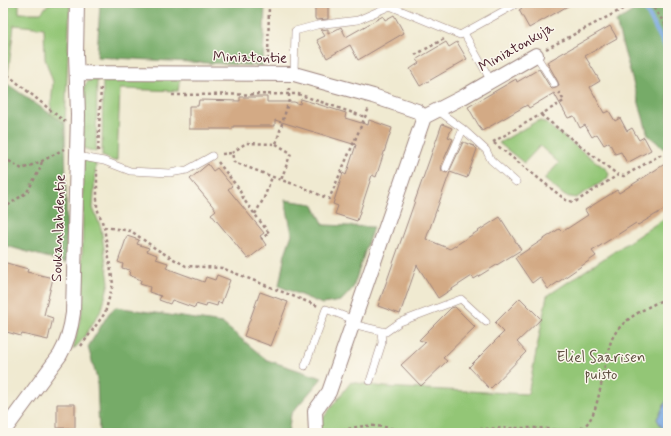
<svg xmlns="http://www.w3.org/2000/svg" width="671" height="436" font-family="Mynerve,sans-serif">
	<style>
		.green { fill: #93c676; stroke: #6e7250 }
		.forest { fill: #76ab67; stroke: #606549 }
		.water { fill: #76a6e0; stroke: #606286 }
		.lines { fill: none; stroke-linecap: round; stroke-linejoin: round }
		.stream { stroke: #76a6e0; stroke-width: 4.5 }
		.building { fill: #d3aa85 }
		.service-casing { stroke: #9d847e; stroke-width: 8 }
		.minor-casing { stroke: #9d847e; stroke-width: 16 }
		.path { stroke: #9d847e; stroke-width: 2.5; stroke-dasharray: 3 3; stroke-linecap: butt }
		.service { stroke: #fff; stroke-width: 7 }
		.minor { stroke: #fff; stroke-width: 14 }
		.labels { text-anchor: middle; stroke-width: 3; stroke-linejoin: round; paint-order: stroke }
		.street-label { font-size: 15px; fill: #4a1f2b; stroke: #fbf7ec }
		.park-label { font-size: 15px; fill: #605142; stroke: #fbf7ec }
	</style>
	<rect width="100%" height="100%" fill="#fbf7ec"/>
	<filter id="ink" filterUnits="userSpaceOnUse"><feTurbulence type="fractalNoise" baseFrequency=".025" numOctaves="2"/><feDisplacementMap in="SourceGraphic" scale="8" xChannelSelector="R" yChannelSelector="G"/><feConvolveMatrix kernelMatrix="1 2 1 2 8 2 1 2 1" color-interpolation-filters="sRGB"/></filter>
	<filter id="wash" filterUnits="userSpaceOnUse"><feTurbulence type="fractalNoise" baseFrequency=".012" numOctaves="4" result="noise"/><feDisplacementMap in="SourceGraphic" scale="16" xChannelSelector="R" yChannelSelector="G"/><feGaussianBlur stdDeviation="0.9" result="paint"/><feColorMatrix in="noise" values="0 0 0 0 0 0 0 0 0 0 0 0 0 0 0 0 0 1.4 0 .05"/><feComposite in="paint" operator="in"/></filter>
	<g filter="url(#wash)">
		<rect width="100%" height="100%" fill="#f0ead1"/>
		<path class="green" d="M 3,3 L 19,3 L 19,13 L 41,13 L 49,3 L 67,3 L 70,5 L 65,124 L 51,115 L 51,106 L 53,82 L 45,59 L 44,28 L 14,25 L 7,83 L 3,81 L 3,53 L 7,20 L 3,15 Z
			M 103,77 L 180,79 L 178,91 L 120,89 L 117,160 L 114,161 L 102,156 Z
			M 97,78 L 96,152 L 83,148 L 83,88 L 88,81 Z
			M 537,121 L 540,121 L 544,122 L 607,170 L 609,174 L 607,179 L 576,198 L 565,196 L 544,179 L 559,163 L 540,146 L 524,163 L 499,143 L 501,142 Z
			M 83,160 L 96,162 L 93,208 L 101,228 L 109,282 L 102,309 L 83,339 L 73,350 L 82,311 Z
			M 668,216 L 668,354 L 666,358 L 668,363 L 668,398 L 657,419 L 665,433 L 319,433 L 320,422 L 351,382 L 384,387 L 528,394 L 547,296 Z"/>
		<path class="forest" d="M 100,3 L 265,3 L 263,66 L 97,57 Z
			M 645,3 L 668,3 L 668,152 L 648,135 L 616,22 Z
			M 3,81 L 65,124 L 67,263 L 3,245 Z
			M 285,200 L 313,204 L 324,225 L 373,227 L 353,288 L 341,301 L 322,304 L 279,286 L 285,254 L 292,234 Z
			M 116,307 L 222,323 L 267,360 L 322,378 L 291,414 L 288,433 L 99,433 L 97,379 L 88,347 L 109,313 Z"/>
		<path class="water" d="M 668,398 L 668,433 L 665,433 L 657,419 Z"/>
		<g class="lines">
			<path class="stream" d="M 645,8 L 668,52"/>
		</g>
		<g id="blocks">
			<path class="building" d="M 315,3 L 328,3 L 328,19 L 316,20 L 315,18 Z
				M 530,3 L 573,3 L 529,28 L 519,10 Z
				M 394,15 L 404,33 L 358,60 L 350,45 L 327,58 L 317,40 L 325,36 L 321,30 L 328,29 L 328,34 L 341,27 L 346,37 L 383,16 L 385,20 Z
				M 610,26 L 617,38 L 585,56 L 600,81 L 590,87 L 604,113 L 609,111 L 615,121 L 620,118 L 627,131 L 632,128 L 639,140 L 644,137 L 651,150 L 627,163 L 621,152 L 615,154 L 609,142 L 604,145 L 597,134 L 592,137 L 585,125 L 580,128 L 574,116 L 568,118 L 554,93 L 529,108 L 527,105 L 482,131 L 468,107 L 516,79 L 517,82 L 539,69 L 550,87 L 552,89 L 556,88 L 559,86 L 558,82 L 547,62 Z
				M 446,42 L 449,47 L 457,42 L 467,59 L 420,86 L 410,69 L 419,63 L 417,59 Z
				M 240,97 L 267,97 L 267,102 L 294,102 L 300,104 L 301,99 L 346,113 L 345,118 L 368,125 L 369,120 L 392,128 L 376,177 L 372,175 L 357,221 L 335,214 L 338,206 L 333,204 L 343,173 L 346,175 L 356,145 L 275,120 L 275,126 L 233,126 L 233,129 L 189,129 L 189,106 L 198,106 L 199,100 L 240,101 Z
				M 442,124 L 452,128 L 448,137 L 453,139 L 441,166 L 442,171 L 444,172 L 447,173 L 450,170 L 463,142 L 474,146 L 477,149 L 467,178 L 450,172 L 426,239 L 450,249 L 500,217 L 521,250 L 474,279 L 472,276 L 438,298 L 417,265 L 400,314 L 378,306 Z
				M 668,162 L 668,207 L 638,225 L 636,223 L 592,251 L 596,256 L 548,289 L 540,277 L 532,283 L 515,258 L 559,229 L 562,232 L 588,215 L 585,210 L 598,202 L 617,190 L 619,193 Z
				M 208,164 L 213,171 L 217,168 L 232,186 L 228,189 L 264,233 L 260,236 L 266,245 L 248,259 L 211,214 L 216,210 L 190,179 Z
				M 127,236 L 139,240 L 137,244 L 149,248 L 147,251 L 157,255 L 156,259 L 168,263 L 166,268 L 204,282 L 206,277 L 215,280 L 217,275 L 230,280 L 221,304 L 218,302 L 217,306 L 207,303 L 206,307 L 196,304 L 195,308 L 172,300 L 170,304 L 159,300 L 161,296 L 149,292 L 150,287 L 140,284 L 141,280 L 129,275 L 130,270 L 122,268 L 123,264 L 118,262 Z
				M 3,262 L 28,269 L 27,272 L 53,278 L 44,315 L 53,318 L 48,340 L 22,334 L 21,336 L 3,331 Z
				M 260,292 L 288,302 L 271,346 L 244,336 Z
				M 520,298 L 541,319 L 517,342 L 526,352 L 490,389 L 469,367 L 504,332 L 495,323 Z
				M 455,307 L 475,327 L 443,358 L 447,361 L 421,386 L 401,365 L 426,342 L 419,340 L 451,308 Z
				M 57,404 L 75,404 L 75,428 L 57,428 Z"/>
		</g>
	</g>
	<g filter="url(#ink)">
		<use href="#blocks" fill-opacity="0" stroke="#9d847e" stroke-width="1"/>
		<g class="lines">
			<defs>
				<path id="service" d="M 464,33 L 491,81
					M 536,55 L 554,84
					M 294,74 L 295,31 L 317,25 L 358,20 L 390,6 L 460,35 L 516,4
					M 437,110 L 463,129 L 446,168
					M 463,129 L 486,150 L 491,160 L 516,182
					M 77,156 L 104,161 L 130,171 L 170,173 L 187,170 L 212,156
					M 352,324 L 386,332 L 400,322 L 461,299 L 486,322
					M 305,366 L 326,309 L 354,320
					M 370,381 L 382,343 L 381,331"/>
				<path id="minor" d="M 78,73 L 294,74 L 373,96 L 417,111 L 424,117 L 463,97 L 536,55
					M 3,432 L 60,355 C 68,341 71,329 73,313 L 78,115 L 76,54 L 77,3
					M 316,433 L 315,411 L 329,392 L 424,117"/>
			</defs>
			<use href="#service" class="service-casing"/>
			<use href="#minor" class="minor-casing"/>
			<path class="path" d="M 650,3 L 668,28
				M 546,49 L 634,3
				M 415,55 L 444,39
				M 268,60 L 269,3
				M 3,71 L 65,122
				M 172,95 L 298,94 L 365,117
				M 541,115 L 618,175
				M 493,142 L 564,101 L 559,92
				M 494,143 L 567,201 L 575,202 L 618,175 L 624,176 L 662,154
				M 276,144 L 291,153 L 281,180
				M 98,151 L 101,86
				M 232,153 L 246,143 L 276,144 L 289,100 L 289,86
				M 222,154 L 232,153 L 234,162 L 281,180 L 300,186 L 329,199 L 369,108
				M 3,162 L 9,161 L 22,169 L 42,161 L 64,149
				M 218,162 L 239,189 L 244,200 L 269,233 L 261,239
				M 3,209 L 27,192 L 40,169 L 42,161
				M 255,214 L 264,198 L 272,177
				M 104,227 L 131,231 L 156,249 L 186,266 L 222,268 L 318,306
				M 81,346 L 105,313 L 113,284 L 104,227 L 97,208 L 97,170
				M 582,428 L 585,433
				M 337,433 C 349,428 362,425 375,426 C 388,427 401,431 414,431 C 453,430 491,428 530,428 C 546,427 565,434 581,428 C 602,420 602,355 614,335 C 626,316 649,307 668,297"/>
			<use href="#service" class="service"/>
			<use href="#minor" class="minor"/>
		</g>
	</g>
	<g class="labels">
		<g class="street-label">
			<text transform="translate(516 47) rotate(-30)" y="5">Miniatonkuja</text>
			<text transform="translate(250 57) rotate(1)" y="5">Miniatontie</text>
			<text transform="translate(58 228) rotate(-88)" y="5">Soukanlahdentie</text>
		</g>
		<g class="park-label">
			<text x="601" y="362">Eliel Saarisen<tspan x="601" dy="17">puisto</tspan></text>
		</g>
	</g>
	<rect width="671" height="436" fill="none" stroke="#fbf7ec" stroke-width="16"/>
</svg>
